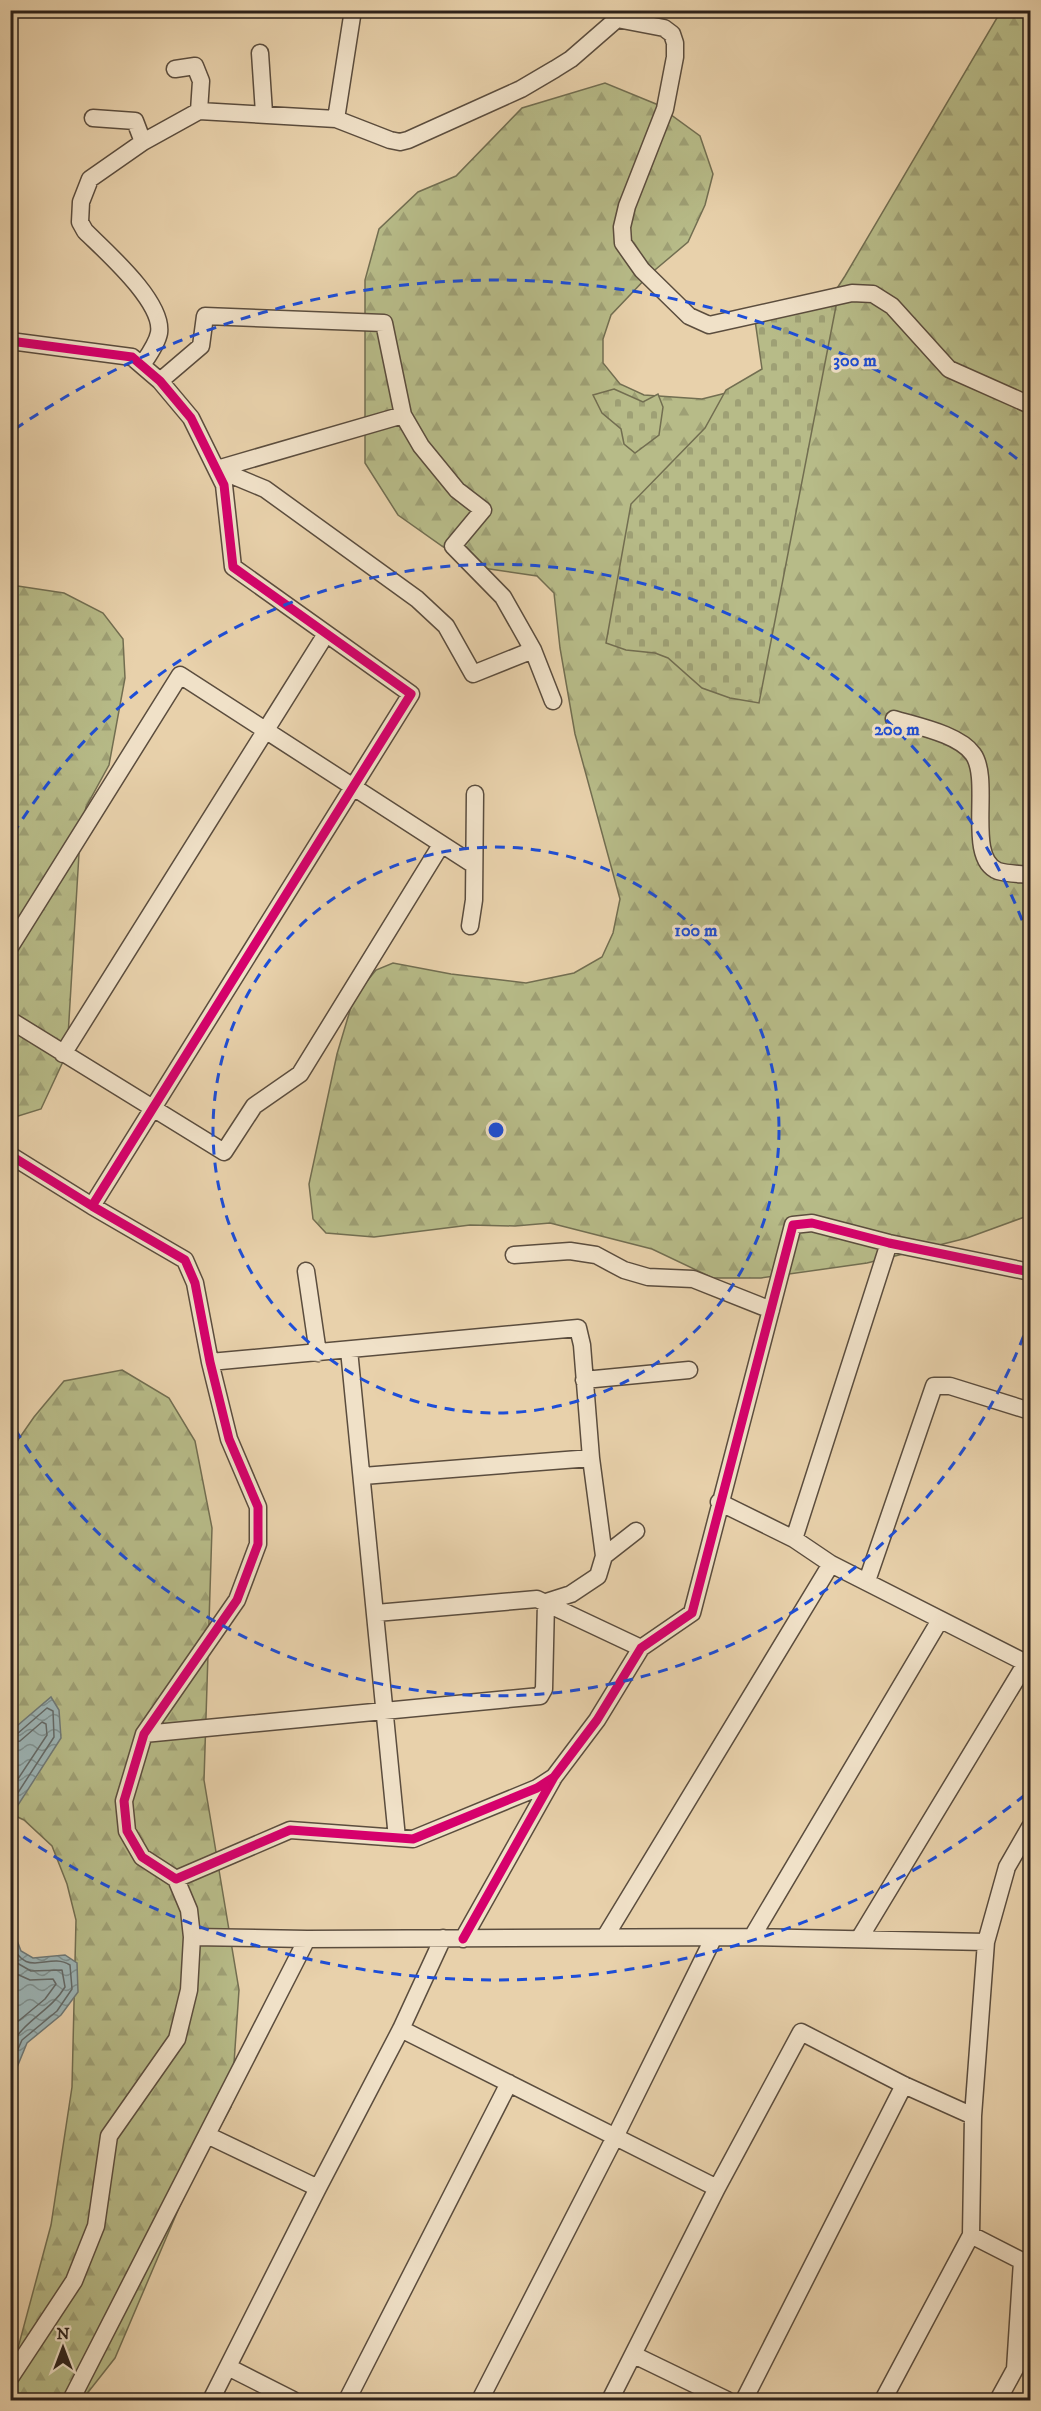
<svg xmlns="http://www.w3.org/2000/svg" width="1041" height="2411" font-family="'IM FELL DW Pica',serif">
	<style>
		.forest { fill: url(#forest-firs); stroke: #726e51; stroke-width: 1.5 }
		.cemetery { fill: url(#cemetery-stones); stroke: #726e51; stroke-width: 1.5 }
		.water { fill: url(#water-waves); stroke: #6f7977; stroke-width: 1.5 }
		.lines { fill: none; stroke-linecap: round; stroke-linejoin: round }
		.shore { stroke: #646a68; stroke-width: 1.5 }
		.street-casing { stroke: #5b4d3e; stroke-width: 19 }
		.street { stroke: #f0e1c8; stroke-width: 16 }
		.cycleway-casing { stroke: #f0e1c8; stroke-width: 13 }
		.cycleway { stroke: #d6006c; stroke-width: 9 }
		.ring { fill: none; stroke: #1d4ed8; stroke-width: 3; stroke-dasharray: 10 8 }
		.centre { fill: #1d4ed8; stroke: #f0e1c8; stroke-width: 3 }
		.ring-label { font-size: 18px; text-anchor: middle; font-weight: bold; fill: #1d4ed8; stroke: #f0e1c8; stroke-width: 6; stroke-linejoin: round; paint-order: stroke }
	</style>
	<defs>
		<pattern id="forest-firs" width="22" height="20" patternUnits="userSpaceOnUse" patternTransform="scale(1.5)"><rect width="22" height="20" fill="#b7bb88"/><path d="M5 1l3.5 6h-7zM16 11l3.5 6h-7z" fill="#9ea075"/></pattern>
		<pattern id="cemetery-stones" width="16" height="16" patternUnits="userSpaceOnUse" patternTransform="scale(1.5)"><rect width="16" height="16" fill="#b7bb88"/><path d="M2 7V4a2 2 0 0 1 4 0v3zM10 15v-3a2 2 0 0 1 4 0v3z" fill="#9ea075"/></pattern>
		<pattern id="water-waves" width="16" height="10" patternUnits="userSpaceOnUse" patternTransform="scale(1.5)"><rect width="16" height="10" fill="#9cb4b5"/><path d="M0 5q4-4 8 0t8 0" fill="none" stroke="#7f9292"/></pattern>
	</defs>
	<rect width="100%" height="100%" fill="#e8d1ab"/>
	<filter id="stains"><feTurbulence type="fractalNoise" baseFrequency=".00333" numOctaves="4"/><feColorMatrix values="0 0 0 0 .2 0 0 0 0 .09 0 0 0 0 .02 0 0 0 .5 -.17"/></filter>
	<radialGradient id="worn" r=".72"><stop offset=".6" stop-color="#630" stop-opacity="0"/><stop offset="1" stop-color="#630" stop-opacity=".3"/></radialGradient>
	<path class="forest" d="M 1001,11 L 1030,11 L 1030,1215 L 967,1238 L 867,1263 L 761,1278 L 713,1278 L 652,1249 L 550,1223 L 515,1226 L 470,1225 L 374,1237 L 326,1233 L 313,1219 L 309,1184 L 337,1054 L 354,997 L 376,970 L 393,963 L 451,974 L 526,983 L 574,973 L 602,957 L 613,933 L 620,899 L 575,734 L 560,648 L 554,593 L 537,576 L 476,567 L 442,546 L 398,515 L 365,463 L 365,280 L 379,229 L 418,192 L 456,176 L 522,108 L 605,83 L 656,104 L 700,136 L 713,174 L 705,205 L 688,242 L 649,275 L 611,315 L 603,339 L 603,363 L 620,384 L 644,395 L 702,399 L 726,393 L 799,347 L 845,276 Z
		M 11,585 L 64,593 L 103,613 L 123,639 L 125,678 L 109,765 L 86,807 L 80,837 L 67,1053 L 41,1109 L 15,1117 L 11,1117 Z
		M 122,1370 L 169,1398 L 195,1441 L 212,1528 L 204,1780 L 239,1990 L 231,2107 L 193,2175 L 115,2358 L 82,2400 L 11,2400 L 11,2374 L 51,2225 L 72,2087 L 76,1920 L 67,1884 L 52,1846 L 24,1820 L 11,1814 L 11,1450 L 34,1417 L 64,1381 Z"/>
	<path class="cemetery" d="M 837,301 L 759,703 L 730,698 L 702,688 L 668,658 L 655,653 L 626,650 L 606,643 L 631,504 L 705,428 L 726,390 L 762,369 L 755,320 Z
		M 614,389 L 643,402 L 658,394 L 663,407 L 659,435 L 635,453 L 624,444 L 621,429 L 602,413 L 593,395 Z"/>
	<path class="water" d="M 51,1697 L 59,1710 L 61,1738 L 11,1816 L 11,1731 Z
		M 10,1922 L 21,1951 L 33,1958 L 65,1955 L 77,1963 L 78,1992 L 61,2015 L 27,2043 L 11,2082 Z"/>
	<g class="lines">
		<path class="shore" d="M 10,1735 L 17,1734 L 47,1708 L 53,1711 L 54,1737 L 10,1805
			M 10,1743 L 20,1741 L 42,1722 L 46,1724 L 47,1735 L 10,1791
			M 10,1940 C 26,1982 47,1951 70,1965 L 72,1989 L 57,2011 L 22,2040 L 10,2067
			M 10,1959 L 31,1971 L 62,1970 L 65,1987 C 51,2011 21,2022 10,2048
			M 10,1971 L 30,1980 L 53,1979 L 56,1984 L 45,1999 L 10,2028"/>
		<defs>
			<path id="street" d="M 620,10 L 617,19 L 664,28 L 672,34 L 675,43 L 675,57 L 665,109 L 627,206 L 622,227 L 623,243 L 642,270 L 689,316 L 709,325 L 852,293 L 873,294 L 892,306 L 949,369 L 1030,405
				M 260,53 L 264,113
				M 175,69 L 195,66 L 201,81 L 199,111
				M 93,118 L 135,121 L 143,142
				M 336,119 L 353,10
				M 10,341 L 132,357 L 160,381 L 191,418 L 224,485 L 233,567 L 411,694 L 92,1206
				M 142,365 C 148,356 157,344 159,333 C 164,302 105,251 85,231 L 80,222 L 81,202 L 90,179 L 143,142 L 199,111 L 336,119 L 390,140 L 400,142 L 408,140 L 521,89 L 555,69 L 571,59 L 617,19
				M 160,381 L 201,346 L 205,316 L 384,323 L 403,415 L 421,446 L 457,490 L 483,510 L 453,546 L 503,597 L 533,650 L 553,701
				M 217,469 L 265,489 L 417,599 L 446,626 L 473,674 L 533,650
				M 217,469 L 403,415
				M 894,719 C 916,726 959,734 973,754 C 992,780 965,858 998,871 C 1008,874 1021,874 1030,875
				M 470,926 L 474,900 L 475,794
				M 10,947 L 180,675 L 474,865
				M 10,1020 L 224,1152 L 254,1106 L 300,1074 L 441,845
				M 63,1054 L 326,634
				M 10,1155 L 92,1206 L 185,1260 L 195,1283 L 210,1362 L 229,1439 L 258,1507 L 258,1544 L 237,1600 L 144,1734 L 124,1801 L 127,1831 L 142,1857 L 176,1879 L 290,1830 L 413,1839 L 537,1788 L 554,1777
				M 514,1255 L 570,1251 L 596,1255 L 624,1270 L 648,1277 L 693,1279 L 771,1310
				M 306,1271 L 318,1353
				M 349,1350 L 397,1838
				M 210,1362 L 578,1328 L 582,1345 L 591,1458 L 604,1556 L 598,1576 L 571,1594 L 546,1602
				M 584,1380 L 689,1370
				M 363,1476 L 591,1458
				M 719,1502 L 794,1539 L 831,1564 L 1030,1665
				M 794,1539 L 889,1243
				M 604,1556 L 636,1531
				M 867,1581 L 934,1386 L 950,1386 L 1030,1411
				M 376,1613 L 537,1599 L 641,1648
				M 144,1734 L 540,1696 L 544,1689 L 546,1602
				M 192,1937 L 307,1939 L 752,1937 L 986,1942
				M 605,1937 L 831,1564
				M 752,1937 L 940,1620
				M 463,1939 L 554,1777 L 597,1720 L 641,1648 L 692,1613 L 793,1225 L 812,1223 L 889,1243 L 1030,1272
				M 859,1939 L 1026,1663
				M 401,2029 L 717,2188
				M 207,2135 L 318,2188
				M 971,2235 L 1022,2261 L 1015,2369 L 998,2400
				M 634,2355 L 727,2400
				M 228,2367 L 293,2400
				M 10,2378 L 74,2281 L 96,2226 L 109,2136 L 177,2039 L 189,1990 L 192,1937 L 189,1910 L 176,1879
				M 71,2400 L 307,1939
				M 211,2400 L 318,2188 L 401,2029 L 443,1938
				M 347,2400 L 509,2083
				M 480,2400 L 615,2137 L 713,1939
				M 610,2400 L 717,2188 L 801,2032 L 904,2085 L 973,2116
				M 744,2400 L 904,2085
				M 883,2400 L 971,2235 L 973,2116 L 986,1942 L 1007,1867 L 1030,1827"/>
		</defs>
		<use href="#street" class="street-casing"/>
		<use href="#street" class="street"/>
		<defs>
			<path id="cycleway" d="M 10,341 L 132,357 L 160,381 L 191,418 L 224,485 L 233,567 L 411,694 L 92,1206
				M 10,1155 L 92,1206 L 185,1260 L 195,1283 L 210,1362 L 229,1439 L 258,1507 L 258,1544 L 237,1600 L 144,1734 L 124,1801 L 127,1831 L 142,1857 L 176,1879 L 290,1830 L 413,1839 L 537,1788 L 554,1777
				M 463,1939 L 554,1777 L 597,1720 L 641,1648 L 692,1613 L 793,1225 L 812,1223 L 889,1243 L 1030,1272"/>
		</defs>
		<use href="#cycleway" class="cycleway-casing"/>
		<use href="#cycleway" class="cycleway"/>
	</g>
	<g class="ring">
		<circle cx="496" cy="1130" r="283"/>
		<path d="M1030 1319A567 567 0 0 1 13 1426M13 834A567 567 0 0 1 1030 941"/>
		<path d="M1025 1795A850 850 0 0 1 15 1831M15 429A850 850 0 0 1 1025 465"/>
	</g>
	<circle cx="496" cy="1130" r="9" class="centre"/>
	<g class="ring-label">
		<text x="855" y="366">300 m</text>
		<text x="897" y="735">200 m</text>
		<text x="696" y="936">100 m</text>
	</g>
	<rect width="1041" height="2411" fill="none" stroke="#e8d1ab" stroke-width="36"/>
	<rect x="12" y="12" width="1017" height="2387" fill="none" stroke="#2c211a" stroke-width="3"/>
	<rect x="18" y="18" width="1005" height="2375" fill="none" stroke="#2c211a" stroke-width="1.5"/>
	<g transform="translate(63 2348)" stroke="#f0e1c8" stroke-width="4.5" paint-order="stroke">
	<path d="M0-4.5L10 22L0 15L-10 22Z" fill="#2c211a"/>
	<text y="-9" font-size="16" font-weight="bold" text-anchor="middle" fill="#2c211a">N</text>
	</g>
	<rect width="100%" height="100%" filter="url(#stains)"/>
	<rect width="100%" height="100%" fill="url(#worn)"/>
</svg>
